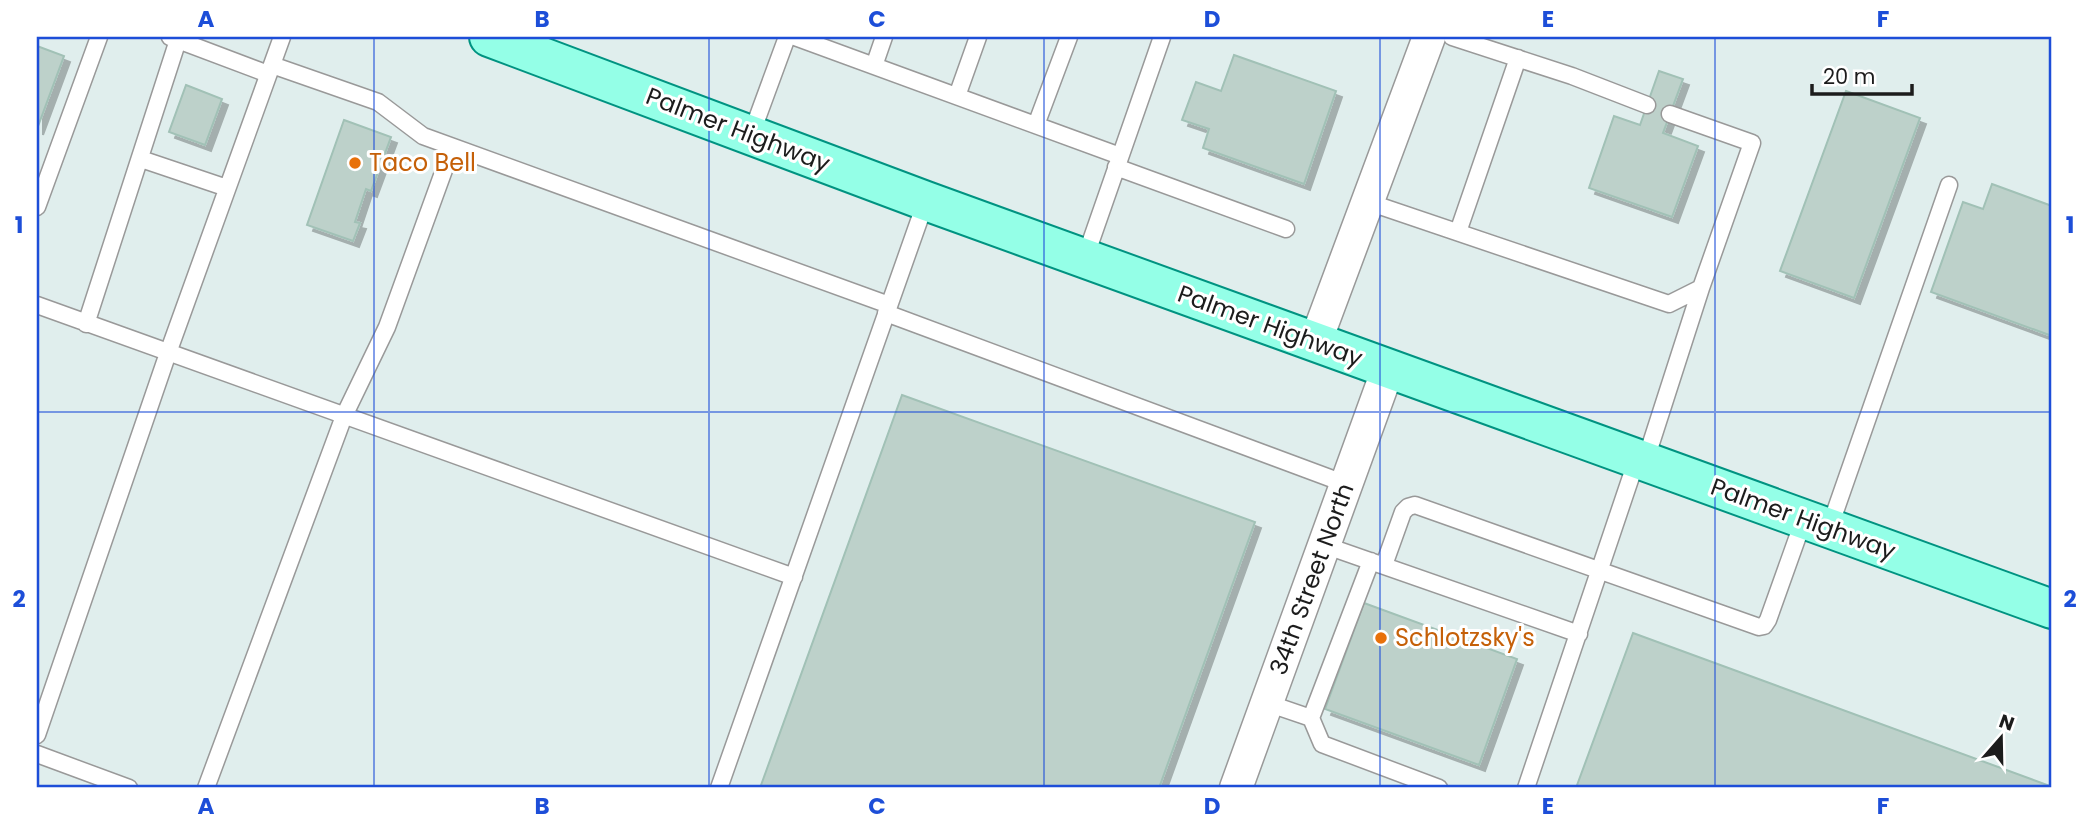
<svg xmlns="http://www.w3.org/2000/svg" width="2089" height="825" font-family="Poppins,sans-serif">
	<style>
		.building { fill: #bdd1ca; stroke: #a1c1b6; stroke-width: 2; filter: url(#shadow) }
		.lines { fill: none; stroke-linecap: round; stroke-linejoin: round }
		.lane-casing { stroke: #999; stroke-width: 19 }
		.street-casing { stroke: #999; stroke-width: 35 }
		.primary-casing { stroke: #009381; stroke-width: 42 }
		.lane { stroke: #fff; stroke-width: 16 }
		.street { stroke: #fff; stroke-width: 32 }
		.primary { stroke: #94ffe7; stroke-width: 38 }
		.grid { fill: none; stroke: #1d4ed8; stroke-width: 2; stroke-opacity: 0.55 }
		.food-dot { fill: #e8710a; stroke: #fff; stroke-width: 2.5 }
		.labels { text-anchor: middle; stroke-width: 6; stroke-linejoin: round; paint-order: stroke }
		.street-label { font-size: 24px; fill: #1c1c1c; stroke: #fff }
		.food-label { font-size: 24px; fill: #c56008; stroke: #fff; text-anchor: start }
		.neatline { fill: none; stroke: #1d4ed8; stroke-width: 2.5 }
		.grid-label { font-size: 23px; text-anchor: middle; font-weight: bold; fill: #1d4ed8 }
	</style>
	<defs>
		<filter id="shadow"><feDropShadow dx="6" dy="6" stdDeviation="0" flood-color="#0004"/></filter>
	</defs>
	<rect width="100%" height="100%" fill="#e0eeed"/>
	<path class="building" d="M 37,46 L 64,56 L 37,129 Z
		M 1234,55 L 1336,91 L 1304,184 L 1203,148 L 1209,129 L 1182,120 L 1196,82 L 1221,91 Z
		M 1659,71 L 1683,79 L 1663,133 L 1698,146 L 1672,217 L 1589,188 L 1614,116 L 1640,125 Z
		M 186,85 L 222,99 L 205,145 L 169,132 Z
		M 1846,91 L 1920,118 L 1854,298 L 1780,271 Z
		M 344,120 L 391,137 L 371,191 L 366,189 L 355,222 L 360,223 L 353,241 L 307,225 Z
		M 1992,184 L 2052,206 L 2052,336 L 1931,292 L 1963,202 L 1983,209 Z
		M 902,395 L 1255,522 L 1159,788 L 760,788 Z
		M 1364,603 L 1517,659 L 1479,765 L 1325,709 Z
		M 1633,633 L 2050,786 L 2049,788 L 1576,788 Z"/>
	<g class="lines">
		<defs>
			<path id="lane" d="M 170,37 L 268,74
				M 795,37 L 1120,156
				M 1452,37 L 1572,76 L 1647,105
				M 272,65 L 378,102 L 423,136 L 889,305
				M 874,66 L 884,37
				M 957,96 L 978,37
				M 1036,125 L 1069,37
				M 751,135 L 787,37
				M 141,159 L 227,188
				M 1116,167 L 1286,229
				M 1368,202 L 1669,304 L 1701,288 L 1752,143 L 1670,114
				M 37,207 L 99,37
				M 1458,232 L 1518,58
				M 1085,258 L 1162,37
				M 37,305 L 794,577
				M 886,313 L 1346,484
				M 86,324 L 178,40
				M 1645,462 L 1701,288
				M 1829,529 L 1949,185
				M 1324,545 L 1579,634
				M 1384,565 L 1403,512 L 1408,507 L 1415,505 L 1759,627 L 1764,626 L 1768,620 L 1804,519
				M 1267,703 L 1311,718 L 1322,744 L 1439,788
				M 1311,718 L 1371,561
				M 37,735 L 168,353 L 282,37
				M 37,754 L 129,788
				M 206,788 L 344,416 L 387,327 L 452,148
				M 719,788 L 926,201
				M 1526,788 L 1637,459"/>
			<path id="street" d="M 1315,343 L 1429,37
				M 1236,788 L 1388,369"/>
			<path id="primary" d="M 489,37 L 926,201 L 2052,609"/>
		</defs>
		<use href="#lane" class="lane-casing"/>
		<use href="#street" class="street-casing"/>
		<use href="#primary" class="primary-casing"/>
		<use href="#lane" class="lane"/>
		<use href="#street" class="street"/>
		<use href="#primary" class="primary"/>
	</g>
	<path class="grid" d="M 374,37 L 374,788M 709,37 L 709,788M 1044,37 L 1044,788M 1380,37 L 1380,788M 1715,37 L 1715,788M 37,412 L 2052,412"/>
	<g class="food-dot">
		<circle cx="355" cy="163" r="7"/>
		<circle cx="1381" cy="638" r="7"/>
	</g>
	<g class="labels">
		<g class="street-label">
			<text transform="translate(738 130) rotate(21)" y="8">Palmer Highway</text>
			<text transform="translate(1270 326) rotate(20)" y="8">Palmer Highway</text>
			<text transform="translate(1803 519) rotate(20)" y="8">Palmer Highway</text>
			<text transform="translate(1312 579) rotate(-70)" y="8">34th Street North</text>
		</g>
		<g class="food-label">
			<text x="369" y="171">Taco Bell</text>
			<text x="1395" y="646">Schlotzsky's</text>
		</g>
	</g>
	<rect width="2089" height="825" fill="none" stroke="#ffffff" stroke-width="77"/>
	<g transform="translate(2001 738) rotate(20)" stroke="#ffffff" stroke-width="5" paint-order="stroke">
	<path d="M0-5L12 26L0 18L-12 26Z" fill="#1c1c1c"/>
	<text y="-10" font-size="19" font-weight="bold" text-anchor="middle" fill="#1c1c1c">N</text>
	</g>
	<path d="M1812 84v10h100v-10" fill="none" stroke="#1c1c1c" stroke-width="3.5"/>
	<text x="1823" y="84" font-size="21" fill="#1c1c1c" stroke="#ffffff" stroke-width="5" paint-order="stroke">20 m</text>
	<rect x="38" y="38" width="2012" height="748" class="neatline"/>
	<g class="grid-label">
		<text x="206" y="27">A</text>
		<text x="542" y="27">B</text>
		<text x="877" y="27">C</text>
		<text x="1212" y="27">D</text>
		<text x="1548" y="27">E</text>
		<text x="1883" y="27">F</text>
		<text x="19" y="233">1</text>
		<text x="2070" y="233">1</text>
		<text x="19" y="607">2</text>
		<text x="2070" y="607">2</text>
		<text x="206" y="814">A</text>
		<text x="542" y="814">B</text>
		<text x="877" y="814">C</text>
		<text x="1212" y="814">D</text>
		<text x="1548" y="814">E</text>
		<text x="1883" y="814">F</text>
	</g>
</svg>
